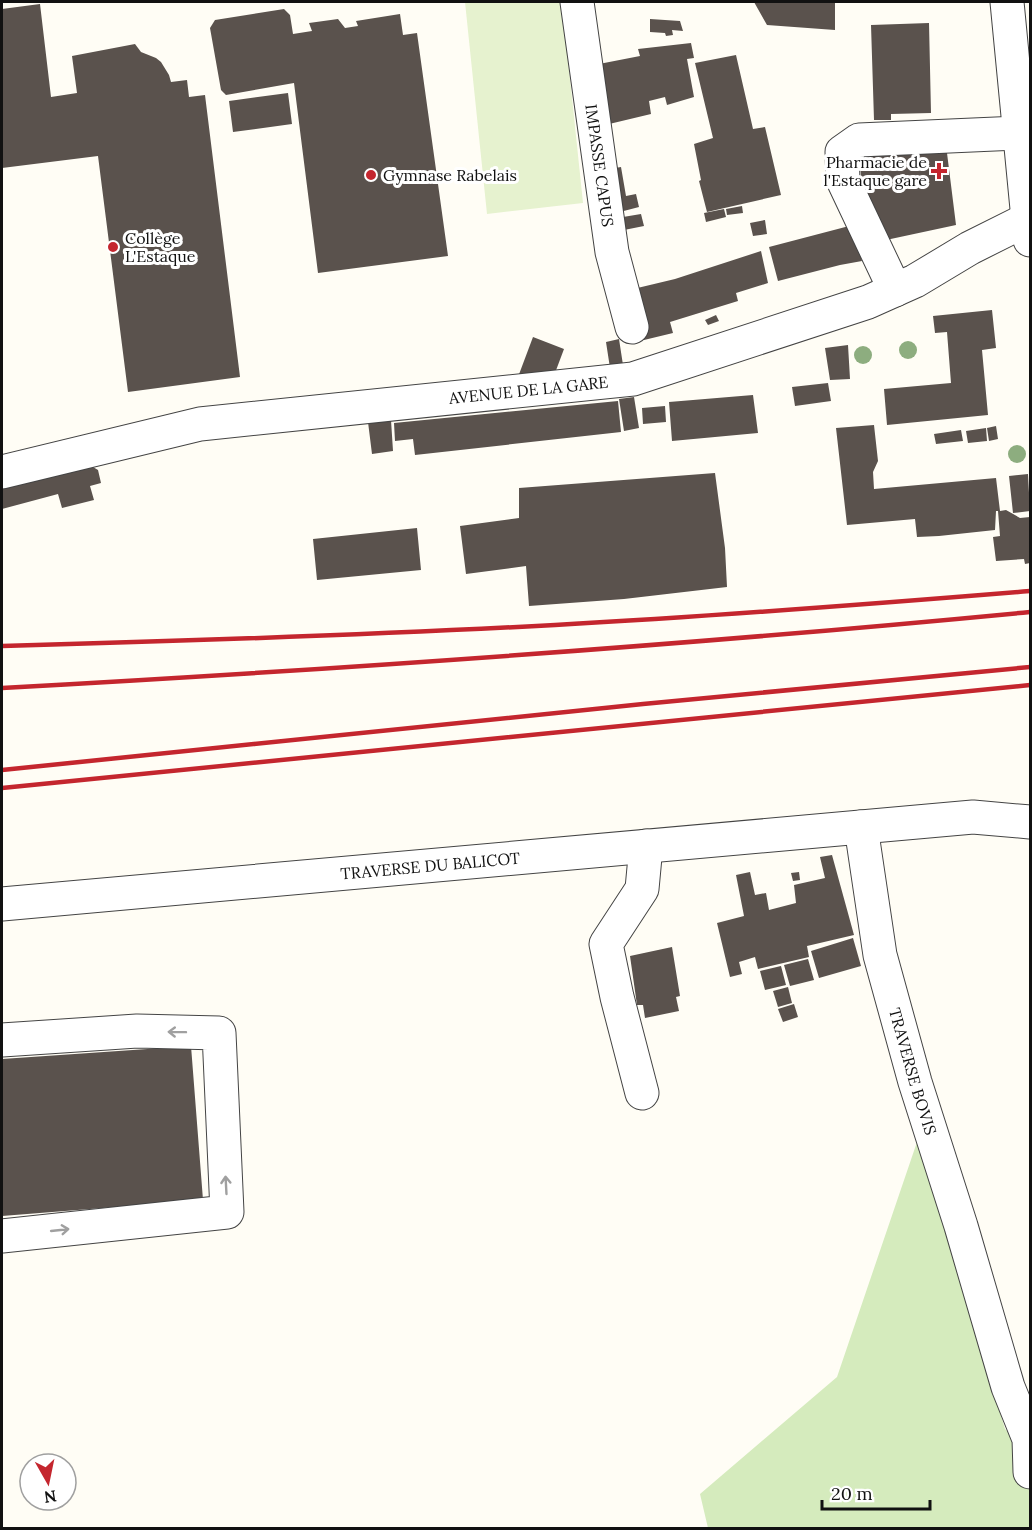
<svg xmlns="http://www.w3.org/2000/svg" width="1032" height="1530" font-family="Lora,serif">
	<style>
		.green { fill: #d5ebbd }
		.pitch { fill: #e6f2cf }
		.building { fill: #5a524d }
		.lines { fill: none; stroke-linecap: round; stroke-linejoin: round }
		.minor-casing { stroke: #444; stroke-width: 35 }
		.minor { stroke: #fff; stroke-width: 33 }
		.rail { stroke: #c4262e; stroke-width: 4.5 }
		.tree { fill: #8dad7f }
		.oneway { stroke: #a0a0a0 }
		.poi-dot { fill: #c4262e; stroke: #fff; stroke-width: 2 }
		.labels { text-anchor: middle; stroke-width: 6; stroke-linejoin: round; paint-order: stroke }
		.poi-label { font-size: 16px; fill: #111; stroke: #fff; text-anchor: start }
		.street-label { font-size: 16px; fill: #111; stroke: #fff }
	</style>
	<rect width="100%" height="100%" fill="#fffdf5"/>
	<path class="green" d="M 917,1142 L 920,1143 L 1005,1429 L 1030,1452 L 1030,1528 L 708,1528 L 700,1494 L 837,1377 Z"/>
	<path class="pitch" d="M 465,2 L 562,2 L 583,203 L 487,214 Z"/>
	<path class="building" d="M 754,2 L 835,3 L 835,30 L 767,25 Z
		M 40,4 L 51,97 L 77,93 L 72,56 L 135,44 L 141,52 L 156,58 L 161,62 L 169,75 L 171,82 L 187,80 L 189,97 L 205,95 L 240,377 L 128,392 L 98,156 L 2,168 L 2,9 Z
		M 284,9 L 290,15 L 293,34 L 312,31 L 309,23 L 338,19 L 345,28 L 358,26 L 356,21 L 400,14 L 403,35 L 417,33 L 448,256 L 318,273 L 294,83 L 226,95 L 221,90 L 210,28 L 215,20 Z
		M 650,19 L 680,21 L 683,31 L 672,30 L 673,35 L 666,36 L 665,33 L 650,32 Z
		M 929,23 L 931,113 L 891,114 L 891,120 L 874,120 L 871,25 Z
		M 691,43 L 694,58 L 687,59 L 694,97 L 667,105 L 665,97 L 649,101 L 651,114 L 605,125 L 599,64 L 640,56 L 638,49 Z
		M 736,55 L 753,129 L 765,127 L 781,195 L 707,212 L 699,181 L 701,180 L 694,144 L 713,138 L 695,63 Z
		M 288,93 L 292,124 L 233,132 L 229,101 Z
		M 946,145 L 956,225 L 886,240 L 863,202 L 859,151 Z
		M 621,167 L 626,196 L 636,194 L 639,207 L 616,213 L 609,169 Z
		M 742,206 L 743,213 L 727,215 L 726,209 Z
		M 724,209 L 726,217 L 706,222 L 704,213 Z
		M 641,214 L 644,226 L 619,231 L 617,218 Z
		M 765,220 L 767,234 L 753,236 L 750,223 Z
		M 853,225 L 862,261 L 840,265 L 778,281 L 769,247 Z
		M 761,251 L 768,283 L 736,293 L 738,301 L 670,322 L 673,333 L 644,340 L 629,290 L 675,279 Z
		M 992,310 L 996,348 L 982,350 L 988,415 L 887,425 L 884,389 L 951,383 L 947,332 L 935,333 L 933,316 Z
		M 716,315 L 719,321 L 708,325 L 705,320 Z
		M 533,337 L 564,349 L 555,373 L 518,377 Z
		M 619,339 L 623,365 L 610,368 L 606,342 Z
		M 848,345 L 850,379 L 830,380 L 825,348 Z
		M 828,383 L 831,401 L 795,406 L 792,387 Z
		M 753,395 L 758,433 L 672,441 L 669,402 Z
		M 634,397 L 639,428 L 624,431 L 619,399 Z
		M 618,401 L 621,432 L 415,455 L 413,439 L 395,441 L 394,423 Z
		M 665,406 L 666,422 L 643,424 L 642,408 Z
		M 391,420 L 393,451 L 372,454 L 368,422 Z
		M 874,425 L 878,461 L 873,472 L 874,489 L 996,478 L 1000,511 L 1006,510 L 1020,518 L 1030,517 L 1030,563 L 1025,564 L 1024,559 L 996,561 L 993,537 L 1000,536 L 998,511 L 996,511 L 995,530 L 939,536 L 917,537 L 915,519 L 847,525 L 836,428 Z
		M 996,426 L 998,439 L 989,441 L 987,428 Z
		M 986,428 L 987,441 L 968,443 L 966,431 Z
		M 961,430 L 963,441 L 936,444 L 934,434 Z
		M 88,464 L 98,470 L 101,483 L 90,486 L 94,500 L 62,508 L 58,494 L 2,509 L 2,486 Z
		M 715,473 L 725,548 L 727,587 L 624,599 L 529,606 L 526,566 L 466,574 L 460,526 L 519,518 L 519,488 Z
		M 1028,474 L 1030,511 L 1013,513 L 1009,476 Z
		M 417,528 L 421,570 L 317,580 L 313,539 Z
		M 832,855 L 854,935 L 807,946 L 809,957 L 758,969 L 755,957 L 739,962 L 742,974 L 730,977 L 717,923 L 744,916 L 736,875 L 750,872 L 755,895 L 766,893 L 769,910 L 796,903 L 794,885 L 825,878 L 820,857 Z
		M 799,872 L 800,880 L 793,881 L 791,873 Z
		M 853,938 L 861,966 L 819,978 L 811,951 Z
		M 672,947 L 680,996 L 676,997 L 679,1011 L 645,1018 L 643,1005 L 637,1005 L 630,956 Z
		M 808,959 L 814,980 L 790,986 L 784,965 Z
		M 781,966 L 786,985 L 765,990 L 760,971 Z
		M 788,987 L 792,1003 L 778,1007 L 773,991 Z
		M 794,1004 L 798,1017 L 783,1022 L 778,1009 Z
		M 191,1046 L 203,1200 L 2,1216 L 2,1059 Z"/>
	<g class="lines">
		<defs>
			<g id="minor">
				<path id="s1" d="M 577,2 L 612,252 L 632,327"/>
				<path d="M 1007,2 L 1030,240"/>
				<path d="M 895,290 L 843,180 L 842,152 L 859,140 L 1020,133"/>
				<path id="s2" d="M 2,472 L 200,424 L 633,379 L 868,302 L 915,281 L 970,248 L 1028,219"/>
				<path id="s3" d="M 1030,822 L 973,817 L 861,827 L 880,955 L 915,1082 L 961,1226 L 1008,1387 L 1029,1439 L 1030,1472"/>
				<path id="s4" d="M 2,904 L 861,827"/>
				<path d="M 2,1040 L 137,1031 L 219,1033 L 227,1212 L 2,1236"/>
				<path d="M 642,1093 L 617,997 L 606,944 L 642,889 L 646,846"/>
			</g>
		</defs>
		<use href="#minor" class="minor-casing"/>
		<use href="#minor" class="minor"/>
		<path class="rail" d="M 2,646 C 186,641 371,635 555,625 C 714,616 872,604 1030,591
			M 2,688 C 345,669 688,645 1030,612
			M 2,770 L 643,704 L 1030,667
			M 2,788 L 1030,685"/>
	</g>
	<g class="tree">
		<circle cx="908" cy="350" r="9"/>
		<circle cx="863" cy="355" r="9"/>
		<circle cx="1017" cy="454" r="9"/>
	</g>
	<defs><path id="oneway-shaft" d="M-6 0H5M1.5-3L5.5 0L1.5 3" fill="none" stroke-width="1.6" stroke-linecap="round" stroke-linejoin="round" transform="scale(1.5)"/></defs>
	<g class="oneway">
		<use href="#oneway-shaft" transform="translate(177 1032) rotate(-179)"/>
		<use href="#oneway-shaft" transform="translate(226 1185) rotate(-93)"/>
		<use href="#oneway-shaft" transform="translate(60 1230) rotate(-6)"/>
	</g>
	<g class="poi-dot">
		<path d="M936 162h6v6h6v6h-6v6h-6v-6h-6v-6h6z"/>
		<circle cx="371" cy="175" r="6"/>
		<circle cx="113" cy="247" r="6"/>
	</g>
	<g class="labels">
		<g class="poi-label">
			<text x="927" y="168" text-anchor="end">Pharmacie de<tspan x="927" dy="18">l'Estaque gare</tspan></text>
			<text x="383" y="181">Gymnase Rabelais</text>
			<text x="125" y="244">Collège<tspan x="125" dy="18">L'Estaque</tspan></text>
		</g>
		<g class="street-label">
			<text dy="6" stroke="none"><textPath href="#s1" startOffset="165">IMPASSE CAPUS</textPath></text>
			<text dy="6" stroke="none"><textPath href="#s2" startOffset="534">AVENUE DE LA GARE</textPath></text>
			<text dy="6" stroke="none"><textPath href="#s4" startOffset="430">TRAVERSE DU BALICOT</textPath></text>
			<text dy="6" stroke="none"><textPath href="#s3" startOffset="420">TRAVERSE BOVIS</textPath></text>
		</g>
	</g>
	<rect width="1032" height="1530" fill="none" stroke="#111111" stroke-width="6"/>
	<g transform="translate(48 1482) rotate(171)"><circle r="28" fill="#ffffff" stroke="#a0a0a0" stroke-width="1.5"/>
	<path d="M0-4.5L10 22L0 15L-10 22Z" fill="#c4262e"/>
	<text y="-9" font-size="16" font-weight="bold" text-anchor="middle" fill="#111111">N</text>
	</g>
	<path d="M822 1500v9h108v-9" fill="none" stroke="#111111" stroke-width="3"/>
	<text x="831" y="1500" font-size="18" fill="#111111" stroke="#ffffff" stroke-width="4.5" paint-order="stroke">20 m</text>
</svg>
